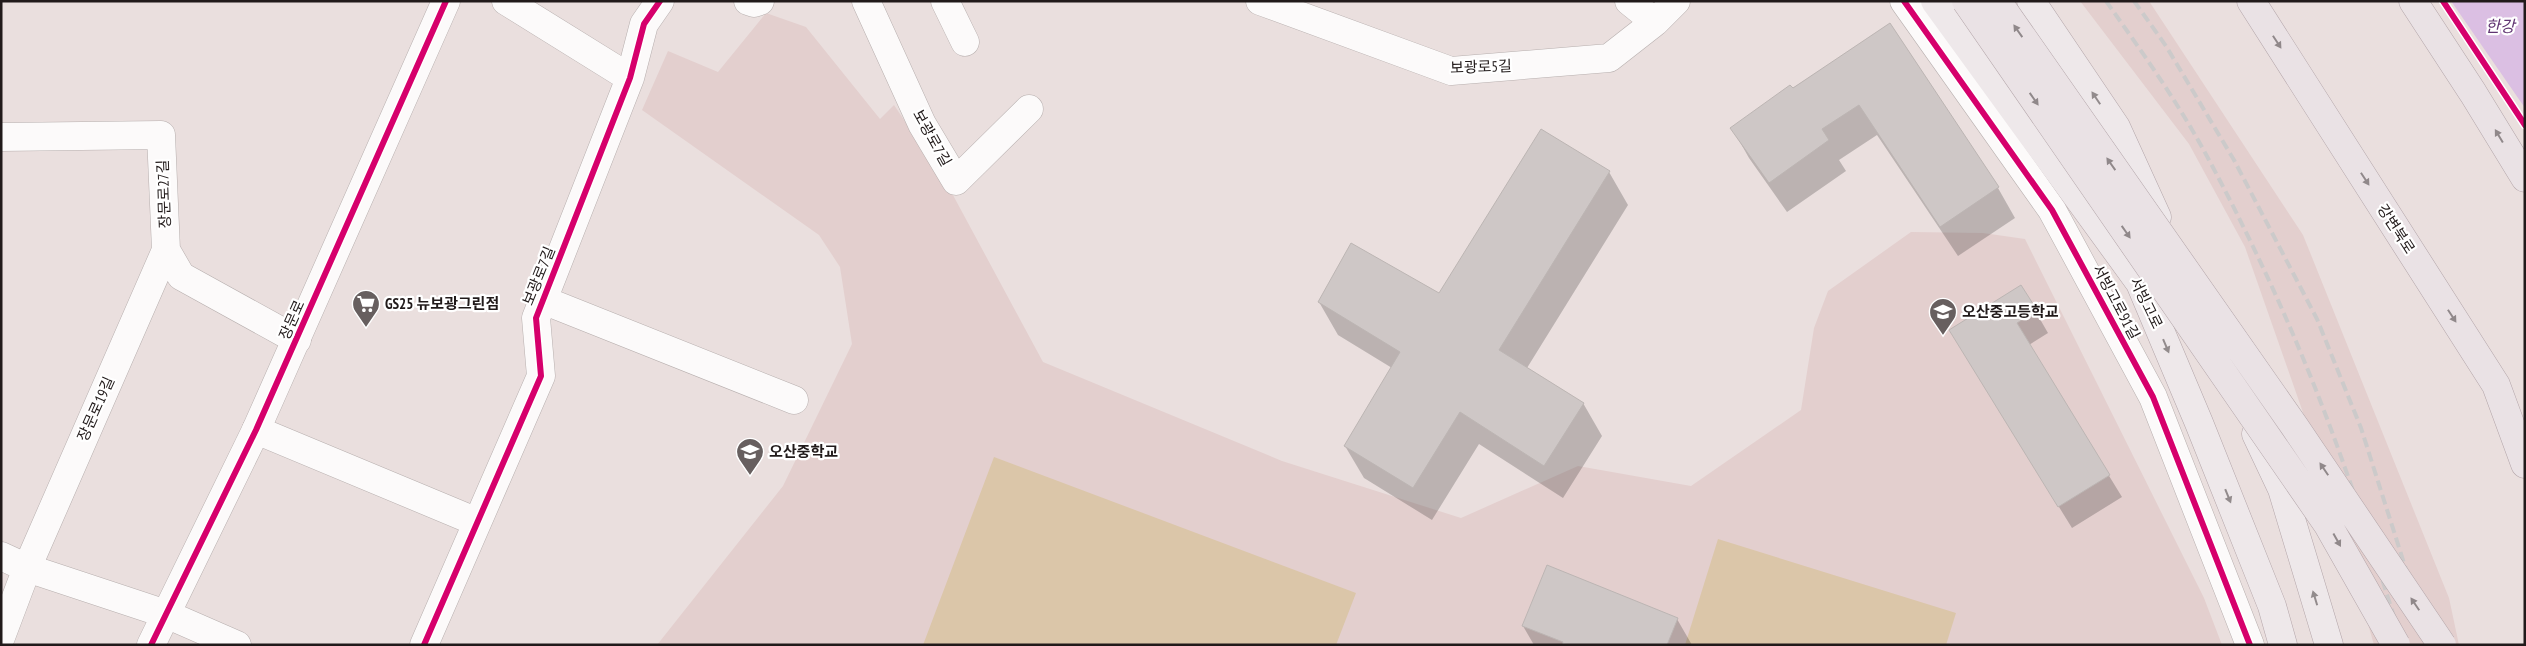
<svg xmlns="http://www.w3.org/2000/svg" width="2526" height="646" font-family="'PT Sans Narrow','Noto Sans KR',sans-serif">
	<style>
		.built { fill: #e3cfce }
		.green { fill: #dbc6a9 }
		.water { fill: #dbbfe3 }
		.shadow { fill: #0003 }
		.building { fill: #cec7c6; stroke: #bcb5b3 }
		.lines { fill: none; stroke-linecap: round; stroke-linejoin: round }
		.minor-casing { stroke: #b7afae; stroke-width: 29 }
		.tertiary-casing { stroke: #b7afae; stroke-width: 29 }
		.primary-casing { stroke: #b3a5a9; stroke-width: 29 }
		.trunk-casing { stroke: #b3a5a9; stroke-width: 29 }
		.minor { stroke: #fcfafa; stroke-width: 28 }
		.tertiary { stroke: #fcfafa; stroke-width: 28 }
		.primary { stroke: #eee8ea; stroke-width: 28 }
		.trunk { stroke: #eae2e5; stroke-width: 28 }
		.rail { stroke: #cccaca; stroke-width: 4; stroke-dasharray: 10 5; stroke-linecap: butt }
		.trunk-bridge-casing { stroke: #b3a5a9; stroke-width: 29; stroke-linecap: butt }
		.trunk-bridge { stroke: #eae2e5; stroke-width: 28 }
		.cycleway-casing { stroke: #fff; stroke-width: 9 }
		.cycleway { stroke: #d6006c; stroke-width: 6 }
		.oneway { fill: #90888a }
		.oneway2 { fill: #928b8c }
		.labels { text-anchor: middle; stroke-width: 4.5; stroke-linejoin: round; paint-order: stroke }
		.street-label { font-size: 15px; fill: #211a1a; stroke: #fff }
		.poi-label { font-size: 15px; font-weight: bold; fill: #211a1a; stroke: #fff; text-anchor: start }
		.water-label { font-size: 16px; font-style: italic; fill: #603472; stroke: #fff }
	</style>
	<rect width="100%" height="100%" fill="#eadfde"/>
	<path class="built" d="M 2080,1 L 2149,1 L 2303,235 L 2449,598 L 2459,645 L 2374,645 L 2327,481 L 2245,247 L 2189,144 Z
		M 766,13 L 806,27 L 880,119 L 894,105 L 947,184 L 1043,362 L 1282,461 L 1461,518 L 1578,466 L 1691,486 L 1801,410 L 1814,328 L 1828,291 L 1911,232 L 1983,233 L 2025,239 L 2204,598 L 2222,645 L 657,645 L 783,486 L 852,344 L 840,267 L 819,235 L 642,110 L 668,51 L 718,72 Z"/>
	<path class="green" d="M 994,457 L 1356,593 L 1336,645 L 923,645 Z
		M 1718,539 L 1956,613 L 1946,645 L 1685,645 Z"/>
	<path class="water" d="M 2451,1 L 2525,1 L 2525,108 Z"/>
	<path class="shadow" d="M 1889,25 L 1998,188 L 2015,218 L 1958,256 L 1877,135 L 1839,160 L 1846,171 L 1787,212 L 1749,158 L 1732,128 Z
		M 1609,172 L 1628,205 L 1527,368 L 1583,403 L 1602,436 L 1563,498 L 1479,444 L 1432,520 L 1364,478 L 1345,446 L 1392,368 L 1338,335 L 1319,302 L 1439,295 Z
		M 2021,286 L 2048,333 L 2029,345 L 2122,497 L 2072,528 L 1963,352 Z
		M 1677,619 L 1692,645 L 1534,645 L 1523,626 Z"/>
	<path class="building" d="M 1890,23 L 1999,187 L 1940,227 L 1859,105 L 1822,129 L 1829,140 L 1769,183 L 1730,128 L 1790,85 L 1793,88 Z
		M 1541,129 L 1610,171 L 1499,350 L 1584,403 L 1544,466 L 1460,412 L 1413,488 L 1344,446 L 1400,352 L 1318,302 L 1351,243 L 1439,293 Z
		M 2021,285 L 2037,310 L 2017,323 L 2110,475 L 2058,507 L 1949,330 Z
		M 1547,565 L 1678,618 L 1667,645 L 1562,645 L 1563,642 L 1522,626 Z"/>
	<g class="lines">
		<defs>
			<path id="minor" d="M 506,1 L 630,78
				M 748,1 L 754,3 L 760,1
				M 866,1 L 922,124 L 956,181 L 1029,109
				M 945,1 L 965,42
				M 1260,1 L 1451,71 L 1609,58 L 1655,22 L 1676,1
				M 1629,1 L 1655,22
				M 1904,1 L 2052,210 L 2153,397 L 2250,645
				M 1,137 L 161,135 L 166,250 L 181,276 L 297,340
				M 543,300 L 794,400
				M 256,430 L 477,522
				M 1,556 L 27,568 L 166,614 L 237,645
				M 1,637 L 27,568 L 166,250
				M 424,645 L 541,376 L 536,318 L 630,78 L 644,24 L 660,1"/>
			<path id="tertiary" d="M 151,645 L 256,430 L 446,1"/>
			<path id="primary" d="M 1935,1 L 2140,283 L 2199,423 L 2272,606 L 2283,645
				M 2031,1 L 2116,127 L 2157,217
				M 2256,434 L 2282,489 L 2329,645"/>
			<path id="trunk" d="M 2251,1 L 2496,385 L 2525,464
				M 2413,1 L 2473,93 L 2525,178"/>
		</defs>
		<use href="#minor" class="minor-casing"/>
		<use href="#tertiary" class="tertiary-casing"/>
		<use href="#primary" class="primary-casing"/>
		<use href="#trunk" class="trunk-casing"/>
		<use href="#minor" class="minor"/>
		<use href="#tertiary" class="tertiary"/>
		<use href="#primary" class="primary"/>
		<use href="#trunk" class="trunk"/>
		<path class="rail" d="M 2106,1 C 2142,52 2180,105 2209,160 C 2262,259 2308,362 2345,468 C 2366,526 2384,586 2403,645
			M 2134,1 L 2166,46 L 2234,160 L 2317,319 L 2361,428 L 2430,645"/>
		<defs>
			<path id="trunk-bridge" d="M 1966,1 L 2328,525 L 2396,645
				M 1997,1 L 2295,427 L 2442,645"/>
		</defs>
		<use href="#trunk-bridge" class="trunk-bridge-casing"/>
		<use href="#trunk-bridge" class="trunk-bridge"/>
		<defs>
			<path id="cycleway" d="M 1904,1 L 2052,210 L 2153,397 L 2250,645
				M 2443,1 L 2525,125
				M 151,645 L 256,430 L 446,1
				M 424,645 L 541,376 L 536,318 L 630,78 L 644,24 L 660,1"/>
		</defs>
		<use href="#cycleway" class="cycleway-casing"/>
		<use href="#cycleway" class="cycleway"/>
	</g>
	<defs><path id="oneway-solid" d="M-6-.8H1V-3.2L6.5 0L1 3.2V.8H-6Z" transform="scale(1.25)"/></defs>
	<g class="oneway">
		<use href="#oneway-solid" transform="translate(2018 31) rotate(-125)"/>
		<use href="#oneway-solid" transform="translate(2277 42) rotate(57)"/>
		<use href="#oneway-solid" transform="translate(2034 99) rotate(55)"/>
		<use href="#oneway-solid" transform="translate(2499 136) rotate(-121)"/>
		<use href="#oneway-solid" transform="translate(2111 164) rotate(-125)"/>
		<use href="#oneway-solid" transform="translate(2365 179) rotate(57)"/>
		<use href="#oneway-solid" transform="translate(2126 232) rotate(55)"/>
		<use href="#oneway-solid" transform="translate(2452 316) rotate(57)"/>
		<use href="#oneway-solid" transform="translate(2324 469) rotate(-124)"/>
		<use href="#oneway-solid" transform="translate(2337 540) rotate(61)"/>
		<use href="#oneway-solid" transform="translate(2415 604) rotate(-124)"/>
	</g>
	<g class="oneway2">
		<use href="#oneway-solid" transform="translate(2096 98) rotate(-124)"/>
		<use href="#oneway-solid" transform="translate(2166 346) rotate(67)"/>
		<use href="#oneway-solid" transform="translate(2228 496) rotate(68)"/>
		<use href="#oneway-solid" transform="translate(2315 598) rotate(-107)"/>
	</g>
	<defs>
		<symbol id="supermarket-pin" viewBox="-11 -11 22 30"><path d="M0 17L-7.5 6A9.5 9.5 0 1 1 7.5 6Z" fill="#675f5f" stroke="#fff"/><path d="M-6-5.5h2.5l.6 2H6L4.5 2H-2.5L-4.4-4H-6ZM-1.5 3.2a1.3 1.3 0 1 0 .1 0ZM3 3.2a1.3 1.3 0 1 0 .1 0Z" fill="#fff"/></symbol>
		<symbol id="school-pin" viewBox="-11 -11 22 30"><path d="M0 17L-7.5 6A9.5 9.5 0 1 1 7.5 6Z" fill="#675f5f" stroke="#fff"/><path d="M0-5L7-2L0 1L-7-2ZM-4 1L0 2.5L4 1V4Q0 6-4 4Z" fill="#fff"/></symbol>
	</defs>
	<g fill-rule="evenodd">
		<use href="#supermarket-pin" x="350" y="288" width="32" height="43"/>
		<use href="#school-pin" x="1927" y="296" width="32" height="43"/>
		<use href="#school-pin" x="734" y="436" width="32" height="43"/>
	</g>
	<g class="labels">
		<g class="street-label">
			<text transform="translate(1481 67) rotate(-2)" y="5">보광로5길</text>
			<text transform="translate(932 138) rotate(61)" y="5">보광로7길</text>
			<text transform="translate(164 194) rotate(-92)" y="5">장문로27길</text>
			<text transform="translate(2396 229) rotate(57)" y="5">강변북로</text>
			<text transform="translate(539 276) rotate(-68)" y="5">보광로7길</text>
			<text transform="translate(2116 302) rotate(62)" y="5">서빙고로91길</text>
			<text transform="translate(2146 303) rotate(64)" y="5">서빙고로</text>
			<text transform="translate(292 320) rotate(-66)" y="5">장문로</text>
			<text transform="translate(96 409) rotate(-66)" y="5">장문로19길</text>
		</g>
		<g class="poi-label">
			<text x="385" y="309">GS25 뉴보광그린점</text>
			<text x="1962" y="317">오산중고등학교</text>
			<text x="769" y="457">오산중학교</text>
		</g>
		<g class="water-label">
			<text x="2500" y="32">한강</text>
		</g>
	</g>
	<rect width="2526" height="646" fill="none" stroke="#211a1a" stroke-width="5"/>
</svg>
